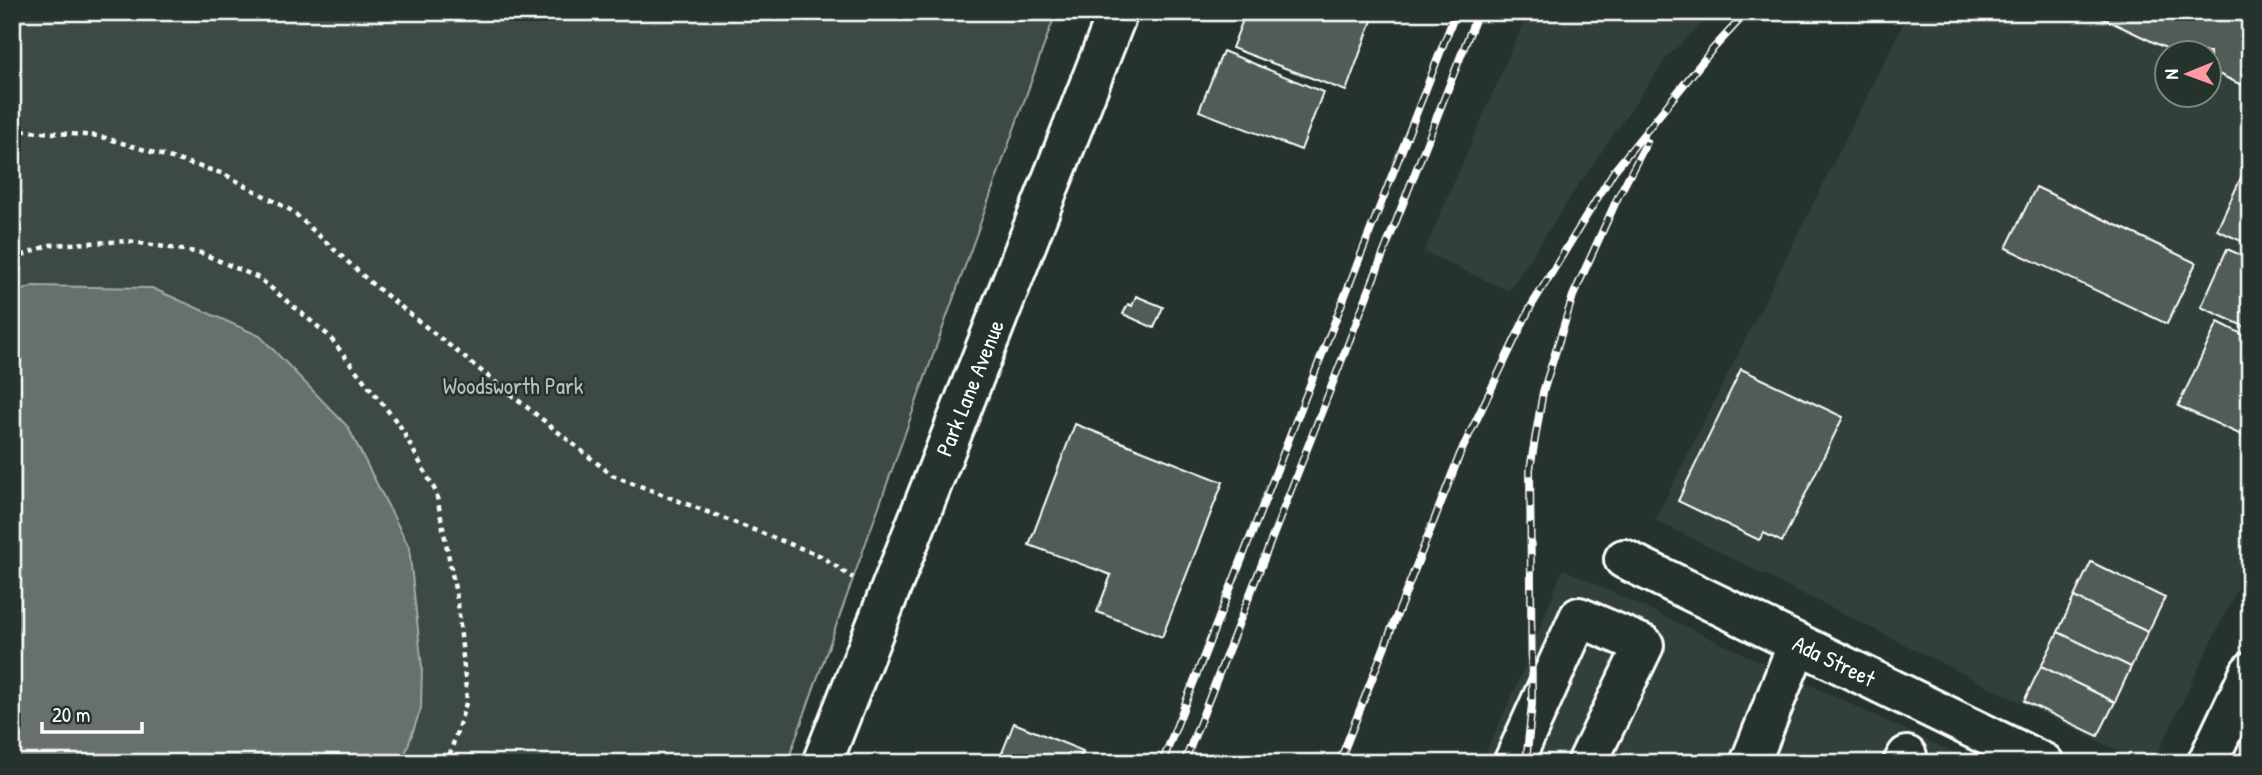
<svg xmlns="http://www.w3.org/2000/svg" width="2262" height="775" font-family="'Patrick Hand',sans-serif">
	<style>
		.built { fill: #333f3a; fill-rule: evenodd }
		.green { fill: #3e4944; stroke: #9ea4a2; stroke-width: 2 }
		.water { fill: #67706c; stroke: #a4a9a7; stroke-width: 2 }
		.building { fill: #515c57; stroke: #fff; stroke-width: 2 }
		.lines { fill: none; stroke-linecap: round; stroke-linejoin: round }
		.minor-casing { stroke: #fff; stroke-width: 44 }
		.major-casing { stroke: #fff; stroke-width: 44 }
		.path { stroke: #fff; stroke-width: 4.5; stroke-dasharray: 5 5; stroke-linecap: butt }
		.minor { stroke: #26332d; stroke-width: 38 }
		.major { stroke: #26332d; stroke-width: 38 }
		.rail-casing { stroke: #fff; stroke-width: 8 }
		.rail { stroke: #26332d; stroke-width: 5; stroke-dasharray: 16; stroke-linecap: butt }
		.labels { text-anchor: middle; stroke-width: 5; stroke-linejoin: round; paint-order: stroke }
		.park-label { font-size: 23px; fill: #bbbfbe; stroke: #26332d }
		.street-label { font-size: 23px; fill: #fff; stroke: #26332d }
	</style>
	<rect width="100%" height="100%" fill="#26332d"/>
	<filter id="ink" filterUnits="userSpaceOnUse"><feTurbulence type="fractalNoise" baseFrequency=".0143" numOctaves="2"/><feDisplacementMap in="SourceGraphic" scale="14" xChannelSelector="R" yChannelSelector="G"/><feConvolveMatrix kernelMatrix="1 2 1 2 8 2 1 2 1" color-interpolation-filters="sRGB"/></filter>
	<g filter="url(#ink)">
		<path class="built" d="M 1528,12 L 1714,12 L 1668,56 L 1577,187 L 1509,291 L 1424,252 Z
			M 1909,12 L 2250,12 L 2250,562 L 2153,763 L 2142,763 L 1655,520 ZM 2168,52 L 2210,52 L 2210,94 L 2168,94 Z
			M 1563,569 L 1976,763 L 1481,763 L 1517,685 Z"/>
		<path class="green" d="M 12,12 L 1056,12 L 787,763 L 12,763 Z"/>
		<path class="water" d="M 33,286 L 152,288 L 260,336 L 348,427 L 409,547 L 422,667 L 421,708 L 402,763 L 12,763 L 12,295 Z"/>
		<path class="building" d="M 1246,12 L 1375,12 L 1346,91 L 1232,48 Z
			M 2090,12 L 2250,12 L 2250,89 L 2210,70 L 2210,52 L 2174,52 Z
			M 1223,51 L 1323,92 L 1301,150 L 1199,111 Z
			M 2249,160 L 2250,160 L 2250,245 L 2217,230 Z
			M 2036,187 L 2196,263 L 2167,324 L 2006,248 Z
			M 2227,249 L 2250,259 L 2250,329 L 2201,307 Z
			M 1136,296 L 1163,307 L 1154,328 L 1123,314 L 1128,304 L 1132,306 Z
			M 2218,322 L 2250,338 L 2250,439 L 2178,406 Z
			M 1741,369 L 1843,417 L 1782,542 L 1764,533 L 1759,540 L 1678,501 Z
			M 1075,424 L 1223,482 L 1162,637 L 1097,612 L 1111,575 L 1029,545 Z
			M 2091,562 L 2165,598 L 2148,632 L 2074,597 Z
			M 2074,597 L 2148,632 L 2131,667 L 2058,632 Z
			M 2058,632 L 2131,667 L 2115,702 L 2041,666 Z
			M 2041,666 L 2115,702 L 2098,736 L 2024,701 Z
			M 1014,723 L 1083,751 L 1078,763 L 998,763 Z"/>
		<g class="lines">
			<defs>
				<path id="minor" d="M 1624,559 L 2044,763
					M 822,763 L 1118,12
					M 1513,763 L 1579,617 L 1644,645 L 1587,763
					M 1750,763 L 1798,643
					M 1903,763 L 1907,756"/>
				<path id="major" d="M 2207,763 L 2250,672"/>
			</defs>
			<use href="#minor" class="minor-casing"/>
			<use href="#major" class="major-casing"/>
			<path class="path" d="M 12,130 L 99,136 L 224,174 L 292,211 L 371,283 L 612,475 L 821,556 L 853,578
				M 12,259 L 50,245 L 128,241 L 201,253 L 259,278 L 328,335 L 400,426 L 436,492 L 458,604 L 467,700 L 447,763"/>
			<use href="#minor" class="minor"/>
			<use href="#major" class="major"/>
			<defs>
				<path id="rail" d="M 1162,763 L 1456,12
					M 1184,763 L 1478,12
					M 1339,763 L 1460,454 L 1530,308 L 1614,171 L 1711,51 L 1747,12
					M 1526,763 L 1532,704 L 1530,469 L 1543,392 L 1573,296 L 1618,197 L 1647,142"/>
			</defs>
			<use href="#rail" class="rail-casing"/>
			<use href="#rail" class="rail"/>
		</g>
	</g>
	<g class="labels">
		<g class="park-label">
			<text x="513" y="394">Woodsworth Park</text>
		</g>
		<g class="street-label">
			<text transform="translate(970 388) rotate(-68)" y="8">Park Lane Avenue</text>
			<text transform="translate(1834 661) rotate(26)" y="8">Ada Street</text>
		</g>
	</g>
	<rect width="2262" height="775" fill="none" stroke="#26332d" stroke-width="42"/>
	<rect x="21" y="21" width="2220" height="733" fill="none" stroke="#fff" stroke-width="2.5" filter="url(#ink)"/>
	<g transform="translate(2188 74) rotate(269)"><circle r="33" fill="#26332d" stroke="#7d8581" stroke-width="2"/>
	<path d="M0-5L12 26L0 18L-12 26Z" fill="#ff9aa2"/>
	<text y="-10" font-size="19" font-weight="bold" text-anchor="middle" fill="#ffffff">N</text>
	</g>
	<path d="M42 722v10h100v-10" fill="none" stroke="#ffffff" stroke-width="3.5"/>
	<text x="52" y="722" font-size="21" fill="#ffffff" stroke="#26332d" stroke-width="5" paint-order="stroke">20 m</text>
</svg>
